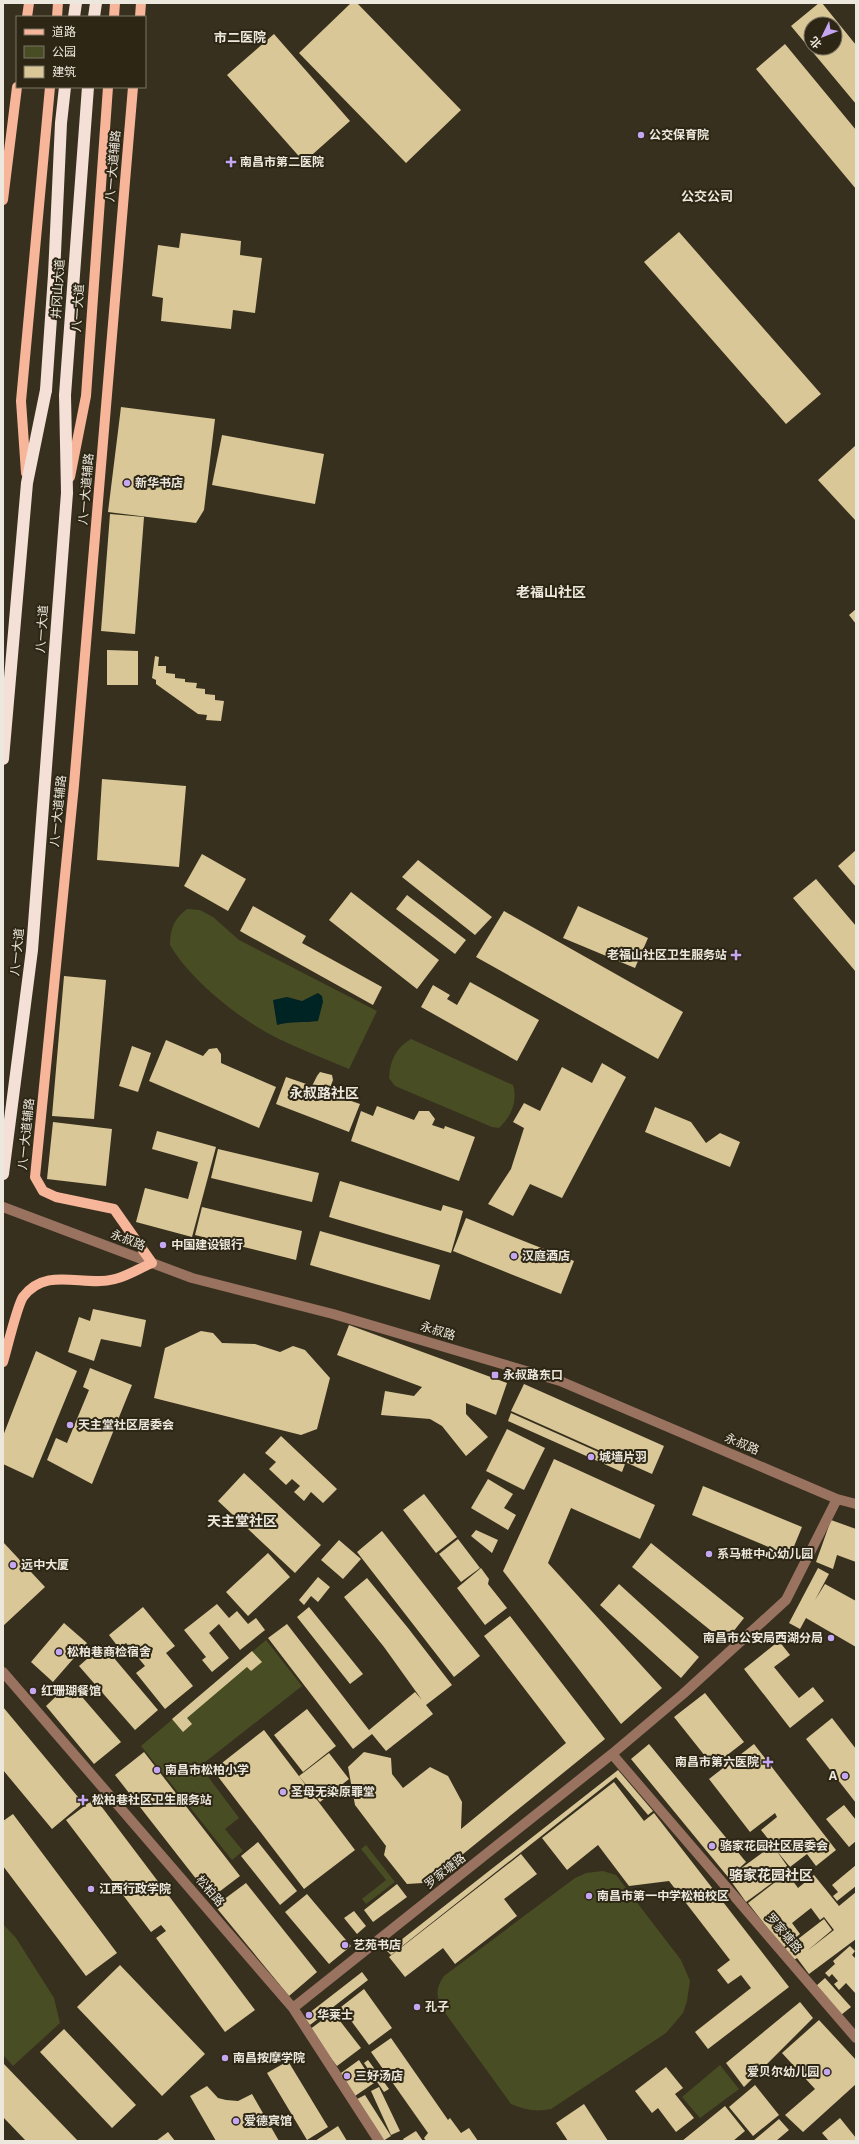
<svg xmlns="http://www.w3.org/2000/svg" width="859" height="2144" font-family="'Open Sans','Noto Sans SC',sans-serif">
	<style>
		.green { fill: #494d24 }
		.water { fill: #002323 }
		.building { fill: #d9c797; fill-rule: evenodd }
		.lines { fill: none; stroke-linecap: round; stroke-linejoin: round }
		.minor { stroke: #997260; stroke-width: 10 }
		.major { stroke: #f7b699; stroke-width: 10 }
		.highway { stroke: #f4e0d7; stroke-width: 12 }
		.highway-bridge { stroke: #f4e0d7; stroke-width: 12 }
		.poi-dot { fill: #c5a7f1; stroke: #2d2615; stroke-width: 1.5 }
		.labels { text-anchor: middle; stroke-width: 4; stroke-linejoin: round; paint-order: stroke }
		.poi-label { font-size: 12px; font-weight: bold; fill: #ede8dd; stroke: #2d2615; text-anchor: start }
		.street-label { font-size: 12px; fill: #ede8dd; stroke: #2d2615 }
		.neighbourhood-label { font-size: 13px; font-weight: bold; fill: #ede8dd; stroke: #2d2615 }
		.quarter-label { font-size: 14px; font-weight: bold; fill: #ede8dd; stroke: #2d2615 }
	</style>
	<rect width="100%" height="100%" fill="#37301e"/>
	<path class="green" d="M 187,909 L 200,910 L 213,917 L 239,940 L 377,1011 L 349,1069 C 326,1059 302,1050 279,1039 C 244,1023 189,979 170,945 C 170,929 174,919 187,909 Z
		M 411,1039 L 513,1085 C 518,1102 511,1116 499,1128 L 492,1127 L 395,1086 L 389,1078 C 390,1060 396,1048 411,1039 Z
		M 266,1640 L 302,1686 L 200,1766 L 239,1818 L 225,1829 L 243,1851 L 232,1860 L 141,1746 Z
		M 366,1845 L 395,1882 L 366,1904 L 362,1899 L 386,1880 L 361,1849 Z
		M 603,1871 L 616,1875 L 681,1960 L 690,1981 L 687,2001 L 683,2013 L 666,2033 L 551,2109 C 536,2112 525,2110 511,2104 L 443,2010 C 436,1997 435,1989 444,1976 L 575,1878 L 586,1873 Z
		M 3,1924 L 16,1938 L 54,1998 L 60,2023 L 13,2066 L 3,2055 Z
		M 720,2065 L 739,2089 L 700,2118 L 682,2097 Z"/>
	<path class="water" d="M 318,993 L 322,996 L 323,1002 L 318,1021 C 304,1023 291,1021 277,1025 L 273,1000 L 287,997 L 302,1001 Z"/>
	<path class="building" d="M 351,3 L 357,3 L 461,110 L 406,163 L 299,53 Z
		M 819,3 L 822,3 L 856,45 L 856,104 L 791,26 ZM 811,24 L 835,24 L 835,48 L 811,48 Z
		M 274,34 L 350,121 L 304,162 L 227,75 Z
		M 785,44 L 856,130 L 856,189 L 756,69 Z
		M 679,232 L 821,394 L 786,424 L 644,262 Z
		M 181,233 L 241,241 L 240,255 L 262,258 L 255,313 L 233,310 L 231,329 L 161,321 L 163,298 L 152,296 L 158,245 L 179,248 Z
		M 121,407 L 215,419 L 204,510 L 196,523 L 108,512 Z
		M 222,435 L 324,454 L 315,504 L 212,485 Z
		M 856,445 L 856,521 L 818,480 Z
		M 110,514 L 144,517 L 135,634 L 101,631 Z
		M 856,609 L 856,624 L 849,615 Z
		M 107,650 L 138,651 L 138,685 L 107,685 Z
		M 155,656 L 159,657 L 158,666 L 166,666 L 166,673 L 175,674 L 175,678 L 185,679 L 185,682 L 197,683 L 196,688 L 205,689 L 205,694 L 215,695 L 215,700 L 224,701 L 221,721 L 206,720 L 207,715 L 198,714 L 156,684 L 156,680 L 152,678 Z
		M 102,779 L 186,786 L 179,867 L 97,860 Z
		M 856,850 L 856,887 L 838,866 Z
		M 202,854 L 246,879 L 228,911 L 184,886 Z
		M 418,860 L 492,917 L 475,935 L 402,877 Z
		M 816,879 L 856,926 L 856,972 L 793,898 Z
		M 351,892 L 439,960 L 417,989 L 329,920 Z
		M 407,895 L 466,940 L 455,954 L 396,909 Z
		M 253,906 L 306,936 L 302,943 L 382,987 L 373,1005 L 240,931 Z
		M 578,906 L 648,938 L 635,968 L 563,938 Z
		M 504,911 L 683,1012 L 658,1059 L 476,957 Z
		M 64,976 L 106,980 L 94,1119 L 52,1116 Z
		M 470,982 L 539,1020 L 517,1061 L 421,1007 L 433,985 L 450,995 L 447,999 L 457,1005 Z
		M 166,1040 L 203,1056 L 209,1049 L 217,1048 L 221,1054 L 221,1063 L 276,1087 L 259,1128 L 149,1081 Z
		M 132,1046 L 151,1053 L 138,1092 L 119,1086 Z
		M 602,1063 L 626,1077 L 562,1198 L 530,1184 L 513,1216 L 488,1204 L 511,1169 L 524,1128 L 513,1122 L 524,1103 L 540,1111 L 562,1067 L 592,1083 Z
		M 320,1072 L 332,1075 L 333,1080 L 328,1093 L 360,1104 L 349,1132 L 276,1104 L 286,1077 L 312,1086 L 317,1076 Z
		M 377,1106 L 414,1120 L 419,1111 L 429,1111 L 435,1119 L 432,1125 L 444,1129 L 445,1126 L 475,1137 L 459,1181 L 351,1141 L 361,1111 L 373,1116 Z
		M 655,1107 L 691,1122 L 706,1143 L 720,1133 L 740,1142 L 730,1167 L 645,1132 Z
		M 53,1122 L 112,1129 L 106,1186 L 47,1179 Z
		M 157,1131 L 216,1147 L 192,1237 L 136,1222 L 145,1188 L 188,1199 L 198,1162 L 152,1149 Z
		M 218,1149 L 319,1173 L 312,1202 L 211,1178 Z
		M 340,1181 L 441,1211 L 443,1205 L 463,1211 L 451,1253 L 329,1217 Z
		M 202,1207 L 302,1231 L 296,1260 L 195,1235 Z
		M 466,1218 L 574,1261 L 561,1294 L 453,1251 Z
		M 320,1231 L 440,1265 L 430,1300 L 310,1265 Z
		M 93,1309 L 146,1320 L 141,1347 L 101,1339 L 94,1361 L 68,1352 L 79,1317 L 90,1321 Z
		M 349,1325 L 507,1383 L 496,1415 L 466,1403 L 466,1414 L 488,1437 L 466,1456 L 442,1426 L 430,1419 L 381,1415 L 385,1391 L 414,1396 L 422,1387 L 337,1355 Z
		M 201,1331 L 213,1333 L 222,1343 L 255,1344 L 280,1352 L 293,1346 L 305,1350 L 330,1378 L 317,1429 L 301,1435 L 154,1398 L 165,1348 Z
		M 36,1351 L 77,1371 L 33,1478 L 3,1464 L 3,1436 Z
		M 90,1368 L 132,1385 L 92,1484 L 47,1460 L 56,1438 L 67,1443 L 89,1390 L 83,1387 Z
		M 524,1384 L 664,1446 L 652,1474 L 511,1411 Z
		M 511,1413 L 625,1464 L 622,1472 L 508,1421 Z
		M 507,1429 L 545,1448 L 524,1490 L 486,1471 Z
		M 281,1436 L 337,1489 L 323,1503 L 311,1492 L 304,1501 L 294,1492 L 300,1486 L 292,1479 L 286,1485 L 269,1469 L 276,1462 L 265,1453 Z
		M 554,1459 L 655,1505 L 640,1539 L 571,1508 L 548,1563 L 662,1688 L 621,1724 L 503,1571 Z
		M 244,1473 L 321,1545 L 295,1573 L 218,1501 Z
		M 488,1479 L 513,1494 L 504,1508 L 516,1515 L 508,1530 L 471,1508 Z
		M 703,1486 L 802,1527 L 790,1556 L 692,1515 Z
		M 424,1494 L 457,1537 L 436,1553 L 403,1510 Z
		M 831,1520 L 856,1529 L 856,1562 L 837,1555 L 833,1569 L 816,1562 Z
		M 476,1530 L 498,1540 L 492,1553 L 471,1536 Z
		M 382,1531 L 480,1656 L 454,1677 L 357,1552 Z
		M 458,1539 L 480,1568 L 461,1582 L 439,1554 Z
		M 339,1540 L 361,1559 L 343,1579 L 321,1560 Z
		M 3,1542 L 45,1587 L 3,1626 Z
		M 651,1543 L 744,1618 L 725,1642 L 632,1567 Z
		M 268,1553 L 290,1577 L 248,1616 L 226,1592 Z
		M 481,1568 L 489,1579 L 488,1584 L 507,1608 L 485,1625 L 457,1588 Z
		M 818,1568 L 829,1574 L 815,1600 L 825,1584 L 856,1601 L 856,1647 L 806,1618 L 800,1629 L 789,1623 Z
		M 318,1577 L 330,1587 L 318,1602 L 311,1596 L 304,1605 L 299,1600 Z
		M 367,1578 L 408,1628 L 402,1632 L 408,1628 L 452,1685 L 426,1705 L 433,1714 L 386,1751 L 372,1734 L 353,1749 L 268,1638 L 287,1624 L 369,1730 L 415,1692 L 422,1700 L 384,1647 L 344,1597 Z
		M 619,1584 L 699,1657 L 681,1678 L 600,1605 Z
		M 217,1604 L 229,1618 L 237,1611 L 248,1624 L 256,1618 L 265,1630 L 240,1650 L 219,1624 L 209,1633 L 229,1658 L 212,1672 L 202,1660 L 206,1657 L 184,1630 Z
		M 143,1607 L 175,1646 L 166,1653 L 193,1686 L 165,1709 L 136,1673 L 145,1666 L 126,1643 L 119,1648 L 109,1635 Z
		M 309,1607 L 363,1674 L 350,1684 L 297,1617 Z
		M 510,1616 L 605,1739 L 431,1880 L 423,1883 L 407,1884 L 384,1855 L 386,1846 L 355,1805 L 348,1767 L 364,1752 L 391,1758 L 392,1774 L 403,1788 L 430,1767 L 448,1776 L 462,1802 L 461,1829 L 566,1743 L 484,1636 Z
		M 64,1623 L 87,1643 L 53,1682 L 31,1662 Z
		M 779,1641 L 790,1655 L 774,1667 L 799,1698 L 813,1687 L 824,1701 L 790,1728 L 744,1669 Z
		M 103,1645 L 158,1710 L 135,1730 L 79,1666 Z
		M 252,1651 L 262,1662 L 251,1671 L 247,1667 L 187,1718 L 192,1724 L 183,1732 L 172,1719 Z
		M 70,1683 L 121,1742 L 94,1764 L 46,1706 Z
		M 705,1693 L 744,1742 L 713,1766 L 674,1717 Z
		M 3,1707 L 83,1803 L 52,1829 L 3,1770 Z
		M 307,1709 L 336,1746 L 303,1772 L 274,1735 Z
		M 832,1718 L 856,1749 L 856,1803 L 806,1739 Z
		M 264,1730 L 355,1850 L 304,1889 L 213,1770 Z
		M 649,1744 L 746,1862 L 732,1875 L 773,1845 L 761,1830 L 777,1817 L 775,1813 L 750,1832 L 709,1779 L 754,1744 L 836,1850 L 816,1866 L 807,1854 L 790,1867 L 776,1850 L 790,1870 L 746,1902 L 728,1877 L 631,1759 Z
		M 144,1752 L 240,1876 L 211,1898 L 115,1775 Z
		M 329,1753 L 349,1779 L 320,1802 L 299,1776 Z
		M 618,1770 L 653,1811 L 648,1815 L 616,1777 L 391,1955 L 387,1951 Z
		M 614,1782 L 644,1821 L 654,1813 L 789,1987 L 708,2049 L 695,2032 L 751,1988 L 741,1975 L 728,1984 L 717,1970 L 730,1960 L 669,1881 L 629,1886 L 598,1845 L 567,1870 L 542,1838 Z
		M 95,1798 L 255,2010 L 225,2032 L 156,1938 L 166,1931 L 161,1925 L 151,1932 L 66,1820 Z
		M 844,1805 L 856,1820 L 856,1841 L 849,1847 L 826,1819 Z
		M 13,1814 L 117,1953 L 86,1976 L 3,1866 L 3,1821 Z
		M 258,1842 L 297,1891 L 280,1905 L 241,1856 Z
		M 521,1854 L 537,1874 L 504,1899 L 517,1916 L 455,1964 L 443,1948 L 405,1977 L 389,1957 Z
		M 856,1865 L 856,1886 L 837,1901 L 833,1896 L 838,1892 L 832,1885 Z
		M 787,1873 L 798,1888 L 814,1875 L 839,1906 L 856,1892 L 856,1939 L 809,1974 L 797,1958 L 794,1960 L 785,1949 L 824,1919 L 832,1930 L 807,1951 L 834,1930 L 824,1917 L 820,1920 L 811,1908 L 792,1923 L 800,1934 L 783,1948 L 748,1903 Z
		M 246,1883 L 317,1972 L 289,1996 L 215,1906 Z
		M 397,1884 L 407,1897 L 373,1922 L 364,1910 Z
		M 307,1894 L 351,1946 L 329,1964 L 285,1912 Z
		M 354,1911 L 366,1926 L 357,1934 L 344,1918 Z
		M 850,1946 L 855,1951 L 852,1955 L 856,1959 L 856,1994 L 846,1983 L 839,1990 L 834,1984 L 838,1981 L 832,1974 L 829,1977 L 825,1973 L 835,1964 L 833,1961 Z
		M 120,1965 L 205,2054 L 162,2096 L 77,2007 Z
		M 362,1972 L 368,1980 L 310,2025 L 304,2017 Z
		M 825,1978 L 851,2007 L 841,2015 L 816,1986 Z
		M 364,1989 L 392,2028 L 369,2045 L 341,2007 Z
		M 800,2002 L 813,2018 L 744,2087 L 726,2063 Z
		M 333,2012 L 361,2048 L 337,2066 L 309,2030 Z
		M 819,2020 L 856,2060 L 856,2084 L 803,2132 L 785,2115 L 815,2089 L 782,2053 Z
		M 64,2029 L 136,2105 L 112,2128 L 40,2052 Z
		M 391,2038 L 448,2120 L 450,2118 L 461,2133 L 469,2128 L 478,2141 L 426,2141 L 424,2138 L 428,2133 L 371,2052 Z
		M 359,2060 L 374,2083 L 355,2096 L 341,2073 Z
		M 368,2060 L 389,2089 L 384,2092 L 364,2063 Z
		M 288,2061 L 328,2127 L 307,2140 L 267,2073 Z
		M 3,2063 L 78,2141 L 26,2141 L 3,2117 Z
		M 666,2067 L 683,2088 L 675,2094 L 694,2118 L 676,2132 L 658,2108 L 652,2113 L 635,2091 Z
		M 755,2085 L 779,2115 L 753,2136 L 729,2107 Z
		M 207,2086 L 218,2098 L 226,2100 L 238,2101 L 252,2094 L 279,2141 L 216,2141 L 190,2096 Z
		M 379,2087 L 400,2131 L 391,2135 L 371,2091 Z
		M 365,2095 L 391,2136 L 383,2141 L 357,2099 Z
		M 584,2104 L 608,2141 L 568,2141 L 556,2123 Z
		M 725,2106 L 745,2131 L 733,2141 L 682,2141 Z
		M 840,2118 L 856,2138 L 856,2141 L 829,2141 L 822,2133 Z
		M 779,2119 L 789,2130 L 776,2141 L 753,2141 Z
		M 338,2126 L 347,2141 L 315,2141 Z
		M 416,2131 L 423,2141 L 404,2141 L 403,2139 Z
		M 168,2132 L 175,2141 L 156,2141 Z"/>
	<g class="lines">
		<path class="minor" d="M 3,1207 L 192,1278 L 333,1314 L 560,1381 L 837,1499 L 856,1504
			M 3,1672 L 293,2008 L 379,2141
			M 612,1754 L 856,2038
			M 293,2008 L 612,1754 L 683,1694 L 786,1600 L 837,1499"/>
		<path class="major" d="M 27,17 L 29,3
			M 57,17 L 58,3
			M 114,17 L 115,3
			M 140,17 L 141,3
			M 3,200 L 17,87
			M 26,473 L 21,401 L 50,87
			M 70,477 L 86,396 L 108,87
			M 3,1362 C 7,1349 17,1306 23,1297 C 47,1265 84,1288 115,1279 C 128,1276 140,1268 152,1263 L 114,1209 L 56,1197 L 43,1191 L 35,1177 L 74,785 L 133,87"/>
		<path class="highway" d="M 74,17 L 76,3
			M 94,17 L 96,3
			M 3,759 L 27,483 L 46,390
			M 3,1174 L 32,950 L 67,493 L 65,395 L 88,87"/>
		<path class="highway-bridge" d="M 46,390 L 54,275 L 61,123 L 65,87"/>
	</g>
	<g class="poi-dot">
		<circle cx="641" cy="135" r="4"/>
		<path d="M229 156h4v4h4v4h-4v4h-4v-4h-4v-4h4z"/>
		<circle cx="127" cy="483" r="4"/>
		<path d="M734 949h4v4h4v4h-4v4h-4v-4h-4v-4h4z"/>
		<circle cx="163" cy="1245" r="4"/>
		<circle cx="514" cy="1256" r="4"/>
		<rect x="491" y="1371" width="8" height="8" rx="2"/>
		<circle cx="70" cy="1425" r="4"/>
		<circle cx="591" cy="1457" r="4"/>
		<circle cx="709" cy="1554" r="4"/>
		<circle cx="13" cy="1565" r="4"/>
		<circle cx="831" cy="1638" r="4"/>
		<circle cx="59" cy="1652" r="4"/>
		<circle cx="33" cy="1691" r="4"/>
		<path d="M766 1756h4v4h4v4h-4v4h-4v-4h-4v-4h4z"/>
		<circle cx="157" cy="1770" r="4"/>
		<circle cx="845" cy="1776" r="4"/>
		<circle cx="283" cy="1792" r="4"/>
		<path d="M81 1794h4v4h4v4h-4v4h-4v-4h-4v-4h4z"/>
		<circle cx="712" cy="1846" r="4"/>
		<circle cx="91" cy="1889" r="4"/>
		<circle cx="589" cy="1896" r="4"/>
		<circle cx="345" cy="1945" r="4"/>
		<circle cx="417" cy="2007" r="4"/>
		<circle cx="309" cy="2015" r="4"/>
		<circle cx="225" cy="2058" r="4"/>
		<circle cx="827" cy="2072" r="4"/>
		<circle cx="347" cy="2076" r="4"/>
		<circle cx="236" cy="2121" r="4"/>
	</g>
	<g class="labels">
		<g class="poi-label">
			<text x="649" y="139">公交保育院</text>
			<text x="240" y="166">南昌市第二医院</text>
			<text x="135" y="487">新华书店</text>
			<text x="727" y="959" text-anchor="end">老福山社区卫生服务站</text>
			<text x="171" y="1249">中国建设银行</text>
			<text x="522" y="1260">汉庭酒店</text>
			<text x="503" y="1379">永叔路东口</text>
			<text x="78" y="1429">天主堂社区居委会</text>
			<text x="599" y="1461">城墙片羽</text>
			<text x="717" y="1558">系马桩中心幼儿园</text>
			<text x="21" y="1569">远中大厦</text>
			<text x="823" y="1642" text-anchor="end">南昌市公安局西湖分局</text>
			<text x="67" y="1656">松柏巷商检宿舍</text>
			<text x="41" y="1695">红珊瑚餐馆</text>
			<text x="759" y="1766" text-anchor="end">南昌市第六医院</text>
			<text x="165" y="1774">南昌市松柏小学</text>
			<text x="837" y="1780" text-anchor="end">A</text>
			<text x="291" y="1796">圣母无染原罪堂</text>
			<text x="92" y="1804">松柏巷社区卫生服务站</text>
			<text x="720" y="1850">骆家花园社区居委会</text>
			<text x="99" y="1893">江西行政学院</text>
			<text x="597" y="1900">南昌市第一中学松柏校区</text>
			<text x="353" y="1949">艺苑书店</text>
			<text x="425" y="2011">孔子</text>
			<text x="317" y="2019">华莱士</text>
			<text x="233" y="2062">南昌按摩学院</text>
			<text x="819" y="2076" text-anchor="end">爱贝尔幼儿园</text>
			<text x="355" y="2080">三好汤店</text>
			<text x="244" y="2125">爱德宾馆</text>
		</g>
		<g class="street-label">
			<text transform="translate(113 166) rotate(-85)" y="4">八一大道辅路</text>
			<text transform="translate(58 289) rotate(-86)" y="4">井冈山大道</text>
			<text transform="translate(78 308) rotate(-86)" y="4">八一大道</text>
			<text transform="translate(86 489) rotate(-85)" y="4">八一大道辅路</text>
			<text transform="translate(42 629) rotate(-86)" y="4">八一大道</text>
			<text transform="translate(58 811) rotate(-84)" y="4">八一大道辅路</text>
			<text transform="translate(17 952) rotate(-84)" y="4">八一大道</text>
			<text transform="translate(26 1134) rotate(-84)" y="4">八一大道辅路</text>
			<text transform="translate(128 1240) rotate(21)" y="4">永叔路</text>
			<text transform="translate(438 1331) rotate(17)" y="4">永叔路</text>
			<text transform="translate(742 1444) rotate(23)" y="4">永叔路</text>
			<text transform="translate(445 1871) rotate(-38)" y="4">罗家塘路</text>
			<text transform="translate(210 1891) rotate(49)" y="4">松柏路</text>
			<text transform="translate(784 1933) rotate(49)" y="4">罗家塘路</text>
		</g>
		<g class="neighbourhood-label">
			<text x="240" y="42">市二医院</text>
			<text x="707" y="201">公交公司</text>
		</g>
		<g class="quarter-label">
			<text x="551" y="597">老福山社区</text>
			<text x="324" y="1098">永叔路社区</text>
			<text x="242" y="1526">天主堂社区</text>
			<text x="771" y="1880">骆家花园社区</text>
		</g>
	</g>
	<rect width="859" height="2144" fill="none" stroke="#ede8dd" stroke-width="8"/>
	<rect x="16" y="16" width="130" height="72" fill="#2d2615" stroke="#7a7465"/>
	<rect x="24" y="29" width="20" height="6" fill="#f7b699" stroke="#7a7465"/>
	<text x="52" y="36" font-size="12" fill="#ede8dd">道路</text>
	<rect x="24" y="46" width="20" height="12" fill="#494d24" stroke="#7a7465"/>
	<text x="52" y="56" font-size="12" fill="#ede8dd">公园</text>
	<rect x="24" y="66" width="20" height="12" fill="#d9c797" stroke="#7a7465"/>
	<text x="52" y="76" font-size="12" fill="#ede8dd">建筑</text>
	<g transform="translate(823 36) rotate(227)"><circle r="19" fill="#2d2615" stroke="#7a7465"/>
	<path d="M0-3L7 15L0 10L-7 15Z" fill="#c5a7f1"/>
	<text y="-6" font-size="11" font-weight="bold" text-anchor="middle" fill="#ede8dd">北</text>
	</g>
</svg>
